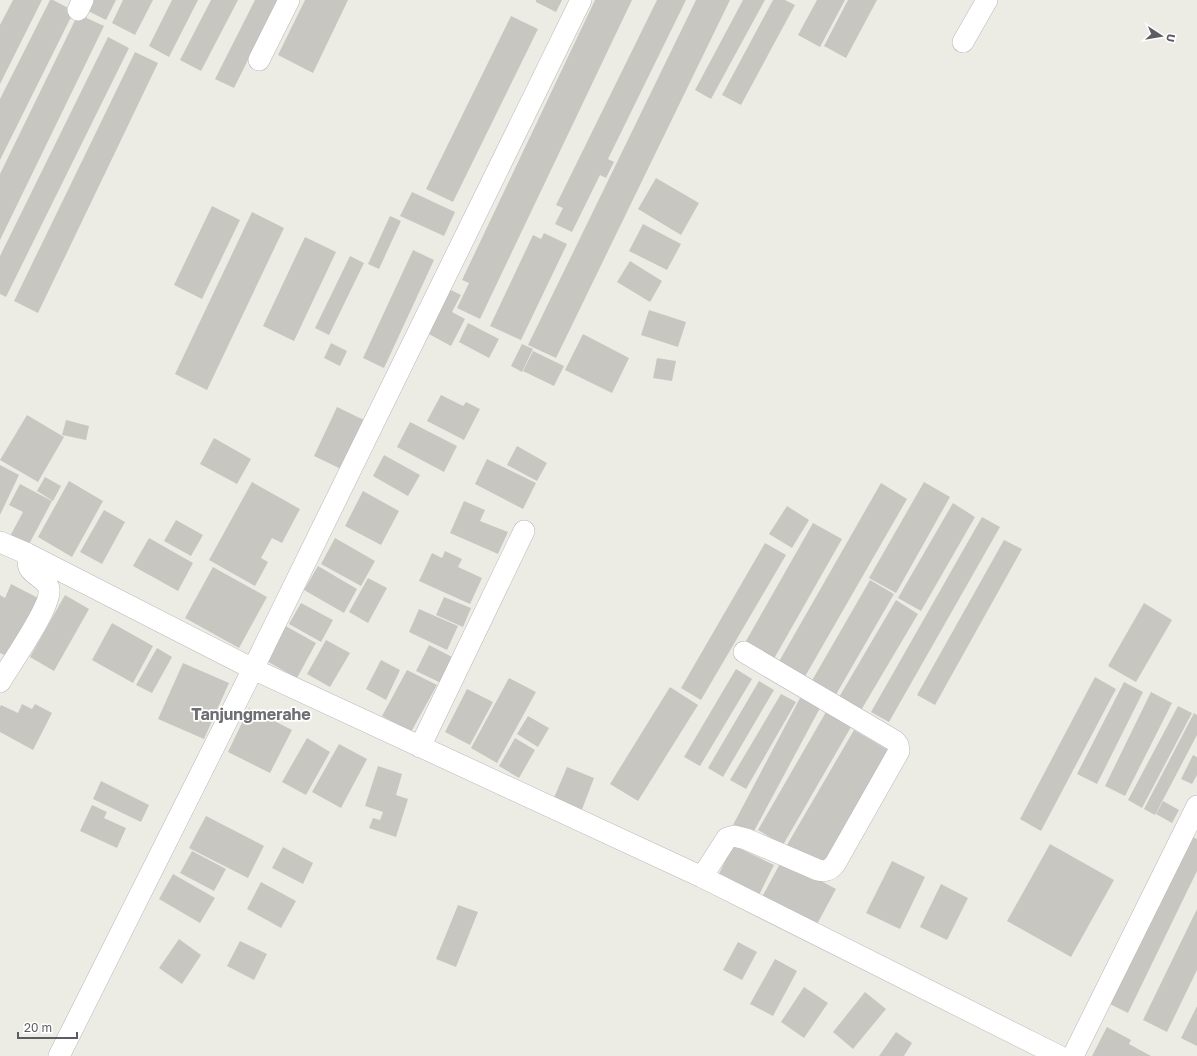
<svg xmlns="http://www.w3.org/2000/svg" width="1197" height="1056" font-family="'Golos Text',sans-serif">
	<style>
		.building { fill: #c8c6c0 }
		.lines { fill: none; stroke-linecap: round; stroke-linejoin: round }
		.minor-casing { stroke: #b6b7bc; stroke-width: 22 }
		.minor { stroke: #fff; stroke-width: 21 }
		.labels { text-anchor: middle; stroke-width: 3.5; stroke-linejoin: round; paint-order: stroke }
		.quarter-label { font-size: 16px; font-weight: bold; fill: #6d6f74; stroke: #fff }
	</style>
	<rect width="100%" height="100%" fill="#edece4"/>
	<path class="building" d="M 13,0 L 42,0 L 0,84 L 0,25 Z
		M 50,0 L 53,0 L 74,11 L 0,160 L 0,99 Z
		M 89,0 L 116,0 L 106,20 L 84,9 Z
		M 123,0 L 153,0 L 135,35 L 112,23 Z
		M 172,0 L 198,0 L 169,57 L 149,46 Z
		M 211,0 L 238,0 L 201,71 L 180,60 Z
		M 255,0 L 278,0 L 234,88 L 215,79 Z
		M 305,0 L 348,0 L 313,73 L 278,55 Z
		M 536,0 L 562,0 L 556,12 L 536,2 Z
		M 595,0 L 632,0 L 480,319 L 457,308 L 469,283 L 462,280 Z
		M 657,0 L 686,0 L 608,159 L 614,162 L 606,178 L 600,175 L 572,232 L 555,224 L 563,208 L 556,205 Z
		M 696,0 L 730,0 L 556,358 L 528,345 Z
		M 743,0 L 765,0 L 711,99 L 695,90 Z
		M 773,0 L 785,0 L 795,5 L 741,105 L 722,95 Z
		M 817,0 L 845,0 L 820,47 L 798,35 Z
		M 848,0 L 877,0 L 846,58 L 824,46 Z
		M 78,14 L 104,26 L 0,240 L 0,174 Z
		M 511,16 L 538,29 L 453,202 L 426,189 Z
		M 108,37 L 129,48 L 6,297 L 0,294 L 0,256 Z
		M 135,52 L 158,63 L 38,313 L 14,301 Z
		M 656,178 L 699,203 L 681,235 L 638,209 Z
		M 412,192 L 455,212 L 444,236 L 400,216 Z
		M 212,206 L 240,220 L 202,299 L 174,285 Z
		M 252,212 L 284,228 L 207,390 L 175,374 Z
		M 390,216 L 401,221 L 379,269 L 368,264 Z
		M 643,224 L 681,244 L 667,270 L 629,251 Z
		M 544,233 L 567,244 L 521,340 L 490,326 L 533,235 L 541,239 Z
		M 305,237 L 336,252 L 294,341 L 263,326 Z
		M 413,250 L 434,260 L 384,368 L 363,358 Z
		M 350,256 L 364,263 L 329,335 L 315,328 Z
		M 630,261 L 662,281 L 650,302 L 617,282 Z
		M 449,289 L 461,295 L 452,312 L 465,319 L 451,346 L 427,333 Z
		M 649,310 L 686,322 L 678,347 L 641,335 Z
		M 468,323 L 499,339 L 489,358 L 459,342 Z
		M 583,334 L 629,358 L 612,393 L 565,370 Z
		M 331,343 L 347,351 L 340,366 L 324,358 Z
		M 522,344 L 533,349 L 522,372 L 511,366 Z
		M 533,351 L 564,366 L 554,386 L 523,371 Z
		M 657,358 L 676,361 L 672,381 L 653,378 Z
		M 441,395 L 463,406 L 466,402 L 480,409 L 464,440 L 427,421 Z
		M 337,407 L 364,420 L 341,469 L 314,456 Z
		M 27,415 L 64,437 L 38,482 L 0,460 Z
		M 66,420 L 89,426 L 86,440 L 62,435 Z
		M 410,422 L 457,446 L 444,472 L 397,447 Z
		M 214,438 L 251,459 L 237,484 L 200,464 Z
		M 517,446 L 547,463 L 537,481 L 507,465 Z
		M 384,455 L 420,475 L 408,496 L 373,476 Z
		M 487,459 L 536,483 L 523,509 L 475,484 Z
		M 0,465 L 19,475 L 0,515 Z
		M 45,477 L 61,486 L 53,501 L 37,491 Z
		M 69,481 L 103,501 L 72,557 L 38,537 Z
		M 252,482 L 300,509 L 282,543 L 272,538 L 261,558 L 268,562 L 255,586 L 209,560 Z
		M 924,482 L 950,497 L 896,593 L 869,578 Z
		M 881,483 L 907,499 L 803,680 L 777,665 Z
		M 20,484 L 52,501 L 26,550 L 8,540 L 23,512 L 9,505 Z
		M 363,491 L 399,511 L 381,545 L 345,526 Z
		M 464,501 L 485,510 L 480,521 L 508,532 L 498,554 L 450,533 Z
		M 953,503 L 975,517 L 921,611 L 898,598 Z
		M 787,506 L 809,520 L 792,548 L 769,534 Z
		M 104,510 L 125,522 L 102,564 L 80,552 Z
		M 982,517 L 1000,527 L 889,722 L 871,712 Z
		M 176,520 L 203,535 L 191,556 L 164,541 Z
		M 813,523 L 842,539 L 771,664 L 742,648 Z
		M 149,538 L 193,563 L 178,591 L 133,566 Z
		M 335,538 L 375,561 L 361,586 L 321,564 Z
		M 1004,540 L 1022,549 L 935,705 L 917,695 Z
		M 765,543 L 786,555 L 701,700 L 681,688 Z
		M 445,551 L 462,559 L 458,567 L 482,578 L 470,604 L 419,581 L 432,553 L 442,558 Z
		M 318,566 L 357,589 L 344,613 L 304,590 Z
		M 213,567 L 267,597 L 239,648 L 185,618 Z
		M 368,578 L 387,588 L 368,623 L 349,612 Z
		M 870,580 L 894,594 L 834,698 L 810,684 Z
		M 11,584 L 40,599 L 11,658 L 0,653 L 0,595 L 5,598 Z
		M 65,595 L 89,609 L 54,671 L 30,657 Z
		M 444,597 L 471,608 L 463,627 L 436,615 Z
		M 896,600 L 918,614 L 860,712 L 838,699 Z
		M 301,603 L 333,620 L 321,642 L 289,624 Z
		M 1144,603 L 1172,620 L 1136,682 L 1108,666 Z
		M 419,609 L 458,626 L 447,650 L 409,632 Z
		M 112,623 L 153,646 L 133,683 L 92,660 Z
		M 282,624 L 316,643 L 297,678 L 263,659 Z
		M 326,640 L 350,653 L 330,687 L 307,674 Z
		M 429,645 L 454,658 L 441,683 L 416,671 Z
		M 157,648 L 172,657 L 152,693 L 136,685 Z
		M 381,660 L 400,670 L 386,700 L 366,689 Z
		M 183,663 L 229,683 L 204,739 L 158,719 Z
		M 736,669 L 752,679 L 700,766 L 684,757 Z
		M 407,670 L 437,685 L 411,732 L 382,716 Z
		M 1095,677 L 1116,689 L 1041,831 L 1020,819 Z
		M 509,678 L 536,692 L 497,763 L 471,748 Z
		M 759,681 L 774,690 L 723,777 L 708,768 Z
		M 1124,682 L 1143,692 L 1097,784 L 1077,774 Z
		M 670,687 L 698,705 L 638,801 L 610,784 Z
		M 467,689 L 493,702 L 470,745 L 445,732 Z
		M 1151,692 L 1172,703 L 1125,796 L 1105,786 Z
		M 781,694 L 796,702 L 746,789 L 730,780 Z
		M 800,698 L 820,708 L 752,835 L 733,825 Z
		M 22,704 L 32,709 L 35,704 L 52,713 L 33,750 L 0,732 L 0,707 L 1,705 L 18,713 Z
		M 1178,706 L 1192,713 L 1142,808 L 1128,800 Z
		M 249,708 L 292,730 L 270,773 L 228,752 Z
		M 826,712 L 851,727 L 783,845 L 758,830 Z
		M 1194,713 L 1197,715 L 1197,735 L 1155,815 L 1144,809 Z
		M 528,716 L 549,728 L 538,747 L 517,734 Z
		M 854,730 L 888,750 L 822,865 L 787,845 Z
		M 307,738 L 330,752 L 306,795 L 282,782 Z
		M 515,738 L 535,750 L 519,778 L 499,766 Z
		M 339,744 L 367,759 L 341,808 L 312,792 Z
		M 1193,755 L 1197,757 L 1197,775 L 1192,784 L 1181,779 Z
		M 378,766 L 402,774 L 396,795 L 408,799 L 396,837 L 369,828 L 373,818 L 380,820 L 383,812 L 365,806 Z
		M 567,767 L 594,778 L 581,812 L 553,800 Z
		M 101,781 L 149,805 L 141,822 L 93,799 Z
		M 1163,801 L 1179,810 L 1172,823 L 1156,814 Z
		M 92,805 L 107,812 L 104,818 L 126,828 L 117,848 L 80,831 Z
		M 206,816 L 264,846 L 248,878 L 189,848 Z
		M 1189,835 L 1197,839 L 1197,871 L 1128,1013 L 1108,1003 Z
		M 1050,844 L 1114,880 L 1071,957 L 1007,921 Z
		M 733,845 L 774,865 L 758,897 L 718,876 Z
		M 283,847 L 313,863 L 303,884 L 272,868 Z
		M 192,851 L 226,869 L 214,891 L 180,873 Z
		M 782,860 L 836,889 L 816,926 L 762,897 Z
		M 892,861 L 925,877 L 900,929 L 866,913 Z
		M 173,874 L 215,898 L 200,923 L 159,899 Z
		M 261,882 L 296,901 L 281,928 L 247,909 Z
		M 941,884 L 968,898 L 947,940 L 920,927 Z
		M 458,905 L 478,912 L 456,967 L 436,959 Z
		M 1197,909 L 1197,970 L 1167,1032 L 1143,1020 Z
		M 179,939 L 201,955 L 182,984 L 159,968 Z
		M 240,941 L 267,954 L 254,980 L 227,966 Z
		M 738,942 L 757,952 L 742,980 L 723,970 Z
		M 775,959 L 797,971 L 773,1016 L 750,1004 Z
		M 804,987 L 828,1003 L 804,1038 L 781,1022 Z
		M 865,992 L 886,1009 L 853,1049 L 833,1032 Z
		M 1197,1006 L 1197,1046 L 1181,1038 Z
		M 1107,1027 L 1131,1040 L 1129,1044 L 1151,1056 L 1092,1056 Z
		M 896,1032 L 912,1043 L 904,1056 L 879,1056 Z"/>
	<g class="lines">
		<defs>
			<path id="minor" d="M 78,10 L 83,0
				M 963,42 L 987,0
				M 259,60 L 289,0
				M 0,542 L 28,554 L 253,669 L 702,877 L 1059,1056
				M 0,682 C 10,665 52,606 49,589 C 47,580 35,576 30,569 C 27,565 28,559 28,554
				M 420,747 L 524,531
				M 702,877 L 727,838 L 734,836 L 746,839 L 818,870 C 826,872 830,870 835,864 L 899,751 L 898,745 L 895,741 L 744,652
				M 59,1056 L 253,669 L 581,0
				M 1073,1056 L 1197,806"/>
		</defs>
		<use href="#minor" class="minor-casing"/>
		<use href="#minor" class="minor"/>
	</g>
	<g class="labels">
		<g class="quarter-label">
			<text x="251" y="720">Tanjungmerahe</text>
		</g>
	</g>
	<g transform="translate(1161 36) rotate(102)" stroke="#ffffff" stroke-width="3" paint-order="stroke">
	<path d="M0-3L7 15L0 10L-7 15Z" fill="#5c5d63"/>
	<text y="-6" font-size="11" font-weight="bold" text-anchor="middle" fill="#5c5d63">U</text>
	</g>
	<path d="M18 1032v6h59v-6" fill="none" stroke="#5c5d63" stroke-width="2"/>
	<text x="24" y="1032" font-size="12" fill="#5c5d63" stroke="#ffffff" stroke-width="3" paint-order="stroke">20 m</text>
</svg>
